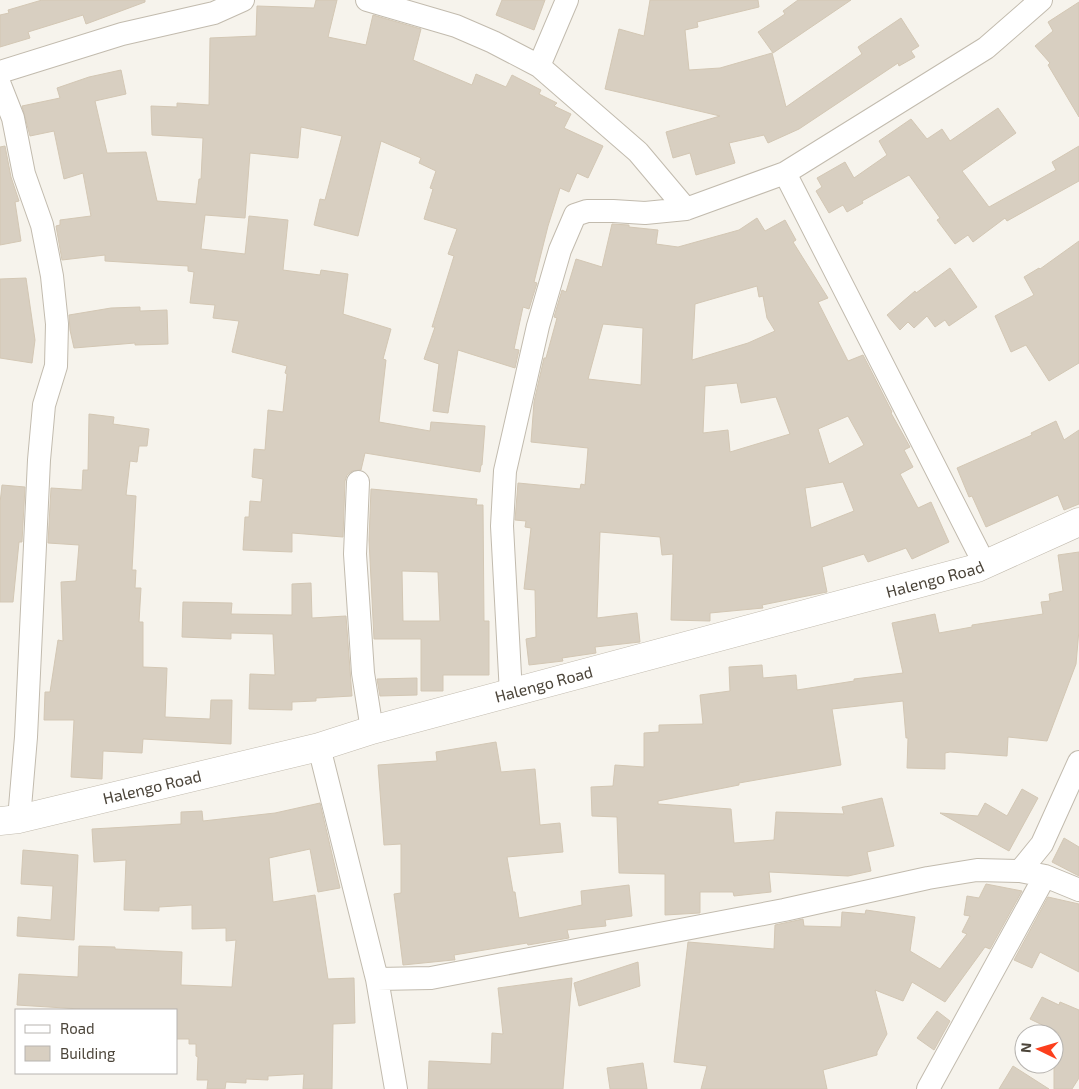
<svg xmlns="http://www.w3.org/2000/svg" width="1079" height="1089" font-family="'Exo 2',sans-serif">
	<style>
		.building { fill: #d8cfc1; stroke: #d3c7b4; fill-rule: evenodd }
		.lines { fill: none; stroke-linecap: round; stroke-linejoin: round }
		.minor-casing { stroke: #c2bbae; stroke-width: 24 }
		.tertiary-casing { stroke: #c2bbae; stroke-width: 29 }
		.minor { stroke: #fff; stroke-width: 22 }
		.tertiary { stroke: #fff; stroke-width: 28 }
		.labels { text-anchor: middle; stroke-width: 4.5; stroke-linejoin: round; paint-order: stroke }
		.street-label { font-size: 16px; fill: #4b4439; stroke: #fff }
	</style>
	<rect width="100%" height="100%" fill="#f6f3ec"/>
	<path class="building" d="M 42,0 L 145,0 L 145,2 L 86,24 L 83,15 L 28,32 L 30,38 L 0,47 L 0,15 L 9,13 L 8,10 Z
		M 316,0 L 337,0 L 328,37 L 366,45 L 373,15 L 421,29 L 413,60 L 472,85 L 476,74 L 506,87 L 512,75 L 541,90 L 539,94 L 557,103 L 554,106 L 571,114 L 564,128 L 603,146 L 588,178 L 577,173 L 569,192 L 560,188 L 548,226 L 534,282 L 537,283 L 529,309 L 523,307 L 514,349 L 519,350 L 515,368 L 458,350 L 448,413 L 433,411 L 439,364 L 424,359 L 435,327 L 432,327 L 454,256 L 448,254 L 457,229 L 424,219 L 433,189 L 430,188 L 436,171 L 419,163 L 421,158 L 381,141 L 358,236 L 314,225 L 320,199 L 325,200 L 342,136 L 301,127 L 298,158 L 250,153 L 245,218 L 205,215 L 201,249 L 245,254 L 249,216 L 288,220 L 283,270 L 320,275 L 321,270 L 348,274 L 343,314 L 391,329 L 383,359 L 386,360 L 379,422 L 430,431 L 431,422 L 485,426 L 482,465 L 481,465 L 480,472 L 365,453 L 361,470 L 352,471 L 347,475 L 345,481 L 343,537 L 292,533 L 292,552 L 243,550 L 245,517 L 249,517 L 250,501 L 261,502 L 263,479 L 252,477 L 254,449 L 265,450 L 268,410 L 283,412 L 287,374 L 285,373 L 287,366 L 232,352 L 239,321 L 213,318 L 215,305 L 190,303 L 194,272 L 188,271 L 188,266 L 105,261 L 105,255 L 62,260 L 56,226 L 60,225 L 60,220 L 91,216 L 83,173 L 64,179 L 54,131 L 30,136 L 22,106 L 60,98 L 57,88 L 89,77 L 121,70 L 126,94 L 95,101 L 107,153 L 146,152 L 157,201 L 196,204 L 199,179 L 201,179 L 203,138 L 152,135 L 151,106 L 177,107 L 177,103 L 209,105 L 210,38 L 256,36 L 257,6 L 314,8 Z
		M 502,0 L 545,0 L 534,30 L 496,15 Z
		M 650,0 L 758,0 L 759,7 L 697,22 L 698,27 L 685,30 L 689,70 L 720,68 L 772,53 L 786,107 L 862,54 L 858,47 L 901,18 L 919,46 L 911,51 L 915,57 L 899,66 L 898,63 L 799,129 L 768,143 L 764,135 L 729,143 L 735,163 L 696,175 L 690,153 L 673,158 L 666,132 L 720,116 L 605,89 L 619,29 L 644,36 Z
		M 798,0 L 851,0 L 773,53 L 758,32 L 785,14 L 783,11 Z
		M 1079,2 L 1079,117 L 1048,65 L 1050,63 L 1035,46 L 1053,31 L 1048,22 Z
		M 998,108 L 1016,133 L 962,171 L 989,207 L 1056,170 L 1052,162 L 1079,146 L 1079,181 L 1007,221 L 1005,218 L 973,242 L 968,235 L 955,244 L 937,220 L 940,218 L 909,175 L 862,201 L 863,203 L 847,212 L 843,205 L 829,213 L 816,191 L 822,187 L 817,178 L 845,162 L 854,178 L 887,155 L 879,141 L 911,119 L 927,139 L 942,129 L 950,141 Z
		M 5,146 L 11,177 L 19,201 L 15,202 L 21,241 L 0,245 L 0,147 Z
		M 757,218 L 765,231 L 785,220 L 796,240 L 793,242 L 828,298 L 818,302 L 848,361 L 863,355 L 892,412 L 891,413 L 910,447 L 904,450 L 913,467 L 900,474 L 918,508 L 931,502 L 949,542 L 912,559 L 906,548 L 868,562 L 864,554 L 822,567 L 827,592 L 762,605 L 763,608 L 710,613 L 710,621 L 671,620 L 673,554 L 662,555 L 660,537 L 600,532 L 597,618 L 637,613 L 640,642 L 595,647 L 596,653 L 562,658 L 563,661 L 529,665 L 526,639 L 536,637 L 535,590 L 524,589 L 531,528 L 525,527 L 526,521 L 515,520 L 518,483 L 580,489 L 581,484 L 585,485 L 588,448 L 531,442 L 534,402 L 544,358 L 546,358 L 557,318 L 554,317 L 562,290 L 566,292 L 576,259 L 602,267 L 612,224 L 629,225 L 629,227 L 658,230 L 656,244 L 678,247 L 739,230 ZM 757,286 L 759,297 L 763,296 L 767,318 L 775,331 L 748,343 L 692,360 L 695,304 ZM 603,324 L 643,328 L 641,385 L 588,379 ZM 737,383 L 741,403 L 776,397 L 790,434 L 730,452 L 728,430 L 703,433 L 705,386 ZM 848,416 L 864,445 L 829,464 L 818,429 ZM 843,482 L 854,511 L 811,528 L 805,488 Z
		M 1079,241 L 1079,363 L 1049,381 L 1026,345 L 1011,352 L 995,316 L 1034,295 L 1024,277 L 1039,268 L 1040,269 Z
		M 950,268 L 977,307 L 949,326 L 945,320 L 935,327 L 927,316 L 914,328 L 908,322 L 900,330 L 887,315 L 915,291 L 916,293 Z
		M 26,278 L 35,340 L 32,363 L 0,358 L 0,279 Z
		M 140,307 L 140,311 L 167,310 L 168,344 L 135,345 L 135,343 L 74,348 L 70,330 L 69,315 L 111,308 Z
		M 89,414 L 114,417 L 113,424 L 149,429 L 147,446 L 139,446 L 137,462 L 130,461 L 126,495 L 136,496 L 132,570 L 136,570 L 135,588 L 141,588 L 139,622 L 143,622 L 143,667 L 167,668 L 165,717 L 210,719 L 211,700 L 232,700 L 231,744 L 143,739 L 142,753 L 103,751 L 102,779 L 71,777 L 74,720 L 44,720 L 45,692 L 50,692 L 58,640 L 63,641 L 61,582 L 76,581 L 79,545 L 48,543 L 51,488 L 82,490 L 83,470 L 88,470 Z
		M 1056,421 L 1064,440 L 1079,430 L 1079,504 L 1064,510 L 1058,495 L 986,527 L 972,496 L 969,497 L 957,468 L 1032,435 L 1031,433 Z
		M 2,485 L 25,487 L 22,542 L 19,542 L 13,602 L 0,602 L 0,503 Z
		M 371,489 L 477,499 L 476,505 L 483,505 L 484,621 L 489,621 L 489,675 L 443,675 L 443,691 L 421,691 L 421,639 L 374,639 L 369,540 ZM 402,571 L 438,572 L 440,621 L 403,621 Z
		M 1079,552 L 1079,630 L 1076,664 L 1047,741 L 1008,737 L 1007,756 L 950,752 L 945,753 L 945,769 L 907,768 L 908,738 L 906,738 L 903,701 L 832,709 L 841,765 L 739,783 L 739,785 L 658,801 L 658,804 L 731,809 L 734,843 L 774,840 L 776,812 L 844,814 L 842,807 L 882,798 L 894,846 L 867,852 L 871,871 L 848,876 L 769,872 L 771,892 L 734,896 L 733,892 L 700,892 L 700,913 L 665,915 L 665,874 L 619,873 L 617,817 L 592,816 L 591,787 L 613,786 L 615,765 L 644,767 L 644,733 L 659,732 L 659,725 L 703,724 L 700,695 L 730,691 L 729,667 L 762,665 L 763,678 L 796,675 L 797,690 L 854,681 L 854,679 L 903,673 L 892,623 L 935,614 L 939,633 L 972,627 L 972,625 L 1043,614 L 1041,602 L 1050,601 L 1049,594 L 1063,591 L 1058,555 Z
		M 311,583 L 312,618 L 346,616 L 352,696 L 316,698 L 316,701 L 292,702 L 292,710 L 249,709 L 250,674 L 275,675 L 273,634 L 231,633 L 231,639 L 182,637 L 183,602 L 232,603 L 231,614 L 292,615 L 292,584 Z
		M 417,678 L 417,695 L 380,696 L 377,679 Z
		M 496,742 L 501,772 L 535,769 L 540,825 L 560,823 L 563,852 L 507,857 L 513,892 L 515,892 L 519,918 L 582,905 L 581,891 L 629,885 L 632,916 L 605,920 L 606,926 L 567,930 L 569,938 L 528,945 L 527,943 L 454,955 L 455,960 L 453,960 L 403,965 L 394,894 L 401,893 L 401,844 L 384,845 L 378,765 L 437,761 L 436,752 Z
		M 1022,789 L 1038,798 L 1009,851 L 940,813 L 978,816 L 985,803 L 1007,816 Z
		M 320,803 L 340,888 L 318,892 L 310,849 L 269,858 L 273,902 L 315,895 L 328,979 L 354,978 L 355,1023 L 333,1024 L 332,1089 L 303,1089 L 304,1074 L 268,1076 L 268,1080 L 246,1079 L 246,1083 L 226,1082 L 225,1089 L 207,1089 L 208,1080 L 197,1080 L 198,1057 L 196,1056 L 196,1044 L 189,1044 L 189,1039 L 176,1039 L 176,1010 L 80,1010 L 80,1009 L 17,1005 L 19,974 L 78,977 L 79,946 L 115,947 L 115,949 L 182,952 L 181,985 L 232,987 L 236,940 L 226,941 L 226,928 L 192,929 L 192,905 L 159,907 L 159,911 L 124,910 L 126,860 L 94,862 L 92,829 L 181,824 L 181,812 L 202,811 L 203,821 L 275,813 Z
		M 1064,838 L 1079,847 L 1079,876 L 1052,862 Z
		M 23,850 L 78,855 L 74,940 L 17,936 L 18,917 L 51,920 L 53,886 L 21,884 Z
		M 986,884 L 1022,891 L 990,949 L 985,947 L 945,1002 L 912,982 L 903,1001 L 875,990 L 887,1034 L 877,1052 L 877,1055 L 823,1070 L 827,1089 L 701,1089 L 707,1066 L 674,1062 L 688,942 L 774,949 L 775,925 L 803,919 L 804,926 L 841,927 L 842,912 L 865,914 L 866,910 L 915,917 L 910,951 L 940,969 L 967,934 L 962,932 L 970,916 L 964,915 L 967,896 L 979,898 Z
		M 1048,897 L 1079,904 L 1079,972 L 1040,952 L 1032,968 L 1014,960 Z
		M 638,962 L 640,986 L 579,1006 L 574,983 Z
		M 572,978 L 563,1089 L 428,1089 L 429,1061 L 491,1064 L 492,1033 L 503,1034 L 498,988 Z
		M 1042,997 L 1059,1005 L 1060,1002 L 1079,1010 L 1079,1078 L 1072,1089 L 1054,1089 L 1054,1046 L 1059,1033 L 1030,1019 Z
		M 937,1011 L 950,1021 L 934,1050 L 917,1038 Z
		M 643,1063 L 647,1089 L 610,1089 L 607,1068 Z
		M 1013,1066 L 1049,1089 L 999,1089 Z"/>
	<g class="lines">
		<defs>
			<path id="minor" d="M 367,0 L 456,26 L 493,42 L 539,66 L 638,152 L 686,209
				M 539,66 L 567,0
				M 0,72 L 122,34 L 214,13 L 243,0
				M 0,85 L 13,118 L 24,174 L 42,225 L 52,276 L 57,324 L 56,366 L 44,405 L 39,460 L 26,737 L 19,819
				M 785,173 L 985,565
				M 358,482 L 355,554 L 363,673 L 372,730
				M 511,694 L 502,526 L 505,471 L 538,326 L 560,250 L 575,215 L 587,211 L 613,211 L 645,213 L 686,209 L 785,173 L 986,48 L 1041,0
				M 319,747 L 377,979 L 396,1089
				M 1020,871 L 1042,844 L 1079,762
				M 377,979 L 431,978 L 784,910 L 928,878 L 977,870 L 1020,871 L 1045,876 L 1079,890
				M 928,1089 L 1045,876"/>
			<g id="tertiary">
				<path id="s1" d="M 0,821 L 19,819 L 319,747 L 372,730 L 977,568 L 1079,522"/>
			</g>
		</defs>
		<use href="#minor" class="minor-casing"/>
		<use href="#tertiary" class="tertiary-casing"/>
		<use href="#minor" class="minor"/>
		<use href="#tertiary" class="tertiary"/>
	</g>
	<g class="labels">
		<g class="street-label">
			<text dy="6" stroke="none"><textPath href="#s1" startOffset="966">Halengo Road</textPath></text>
			<text dy="6" stroke="none"><textPath href="#s1" startOffset="561">Halengo Road</textPath></text>
			<text dy="6" stroke="none"><textPath href="#s1" startOffset="156">Halengo Road</textPath></text>
		</g>
	</g>
	<rect x="15" y="1009" width="162" height="65" fill="#ffffff" stroke="#b7b4b0"/>
	<rect x="25" y="1025" width="25" height="8" fill="#ffffff" stroke="#b7b4b0"/>
	<text x="60" y="1034" font-size="15" fill="#4b4439">Road</text>
	<rect x="25" y="1046" width="25" height="15" fill="#d8cfc1" stroke="#b7b4b0"/>
	<text x="60" y="1059" font-size="15" fill="#4b4439">Building</text>
	<g transform="translate(1039 1049) rotate(275)"><circle r="24" fill="#ffffff" stroke="#b7b4b0"/>
	<path d="M0-4L9 19L0 12L-9 19Z" fill="#fc3f1d"/>
	<text y="-8" font-size="14" font-weight="bold" text-anchor="middle" fill="#4b4439">N</text>
	</g>
</svg>
